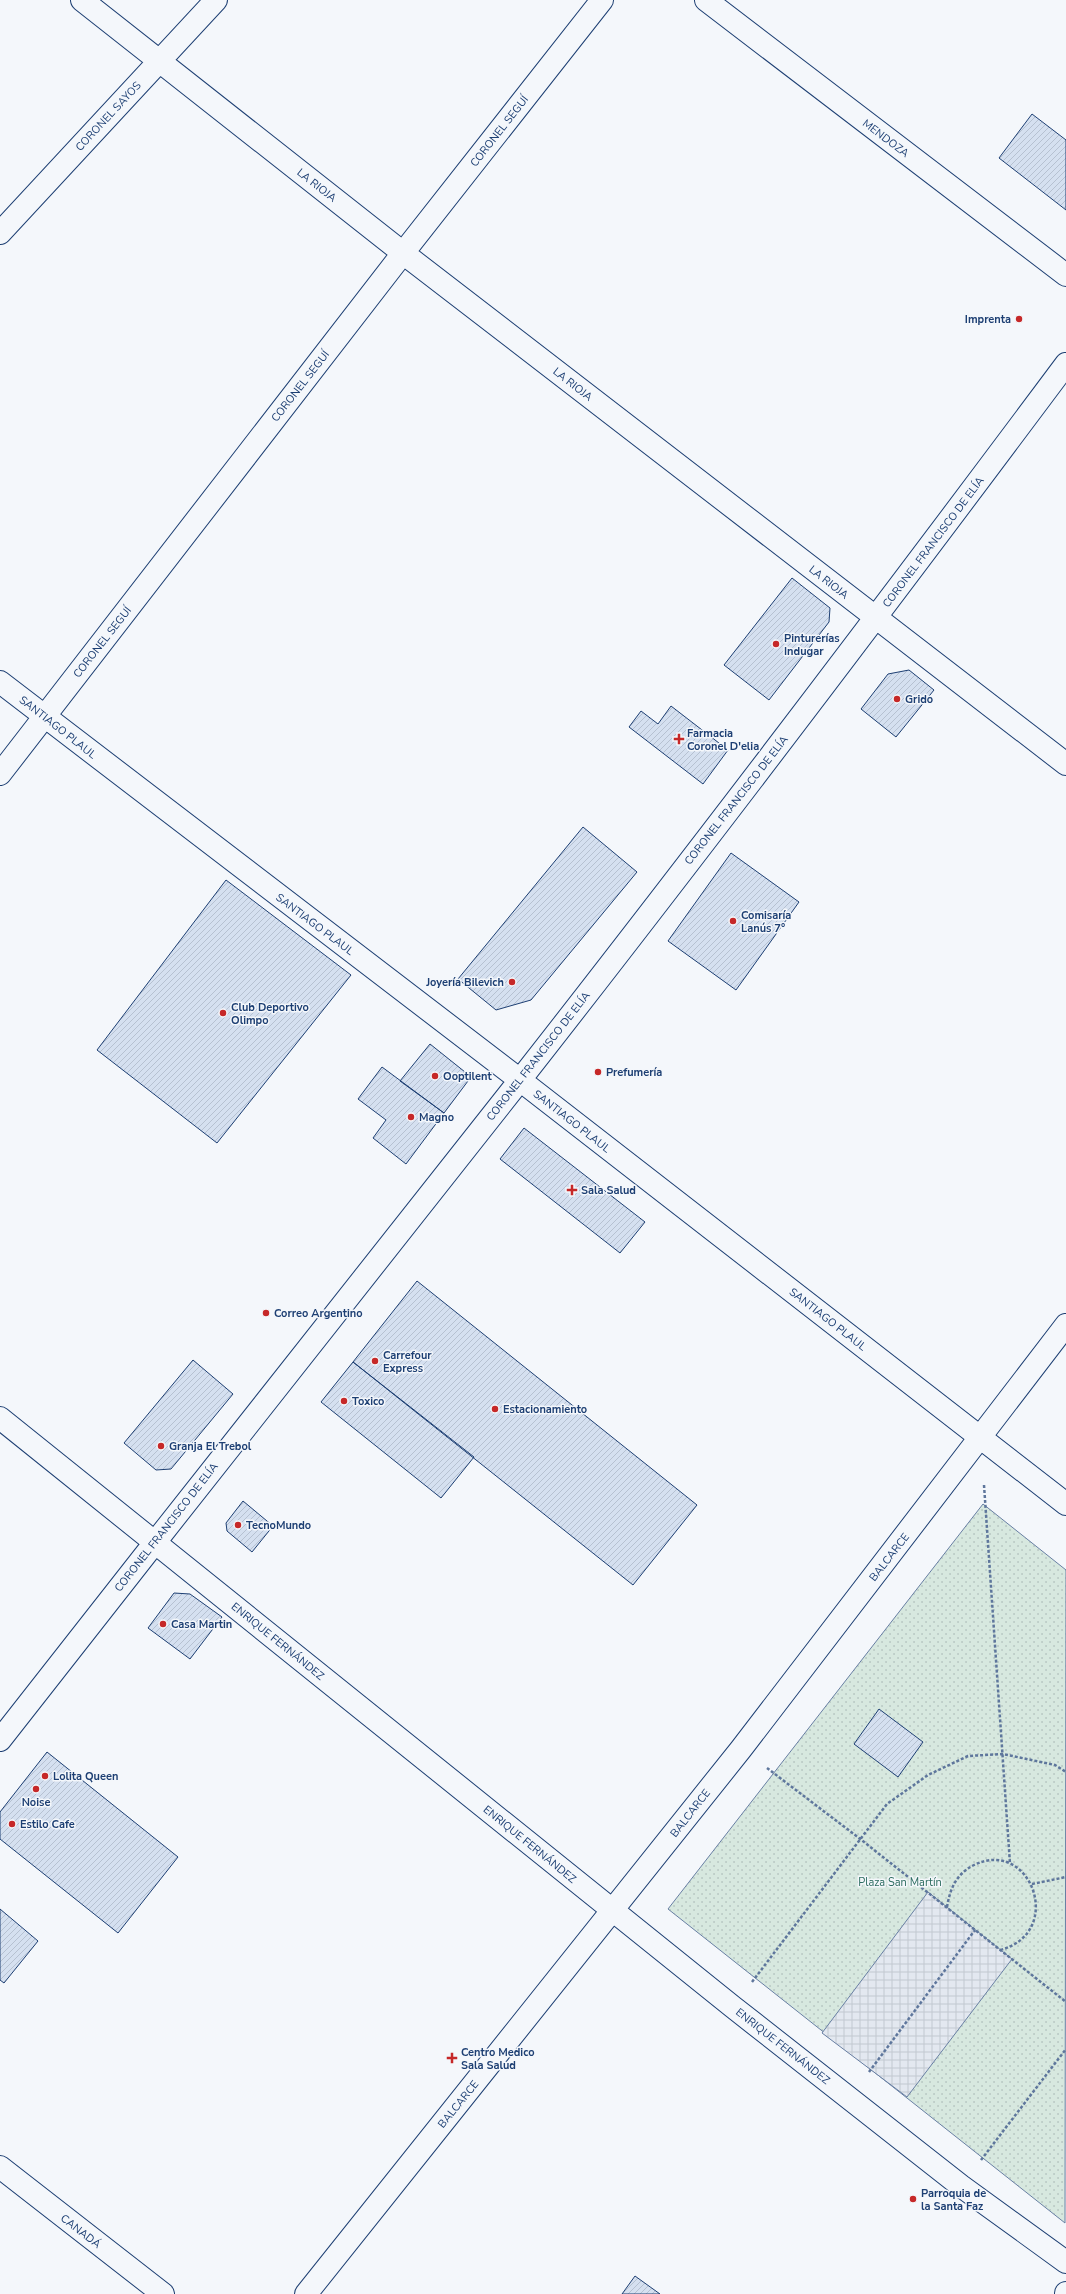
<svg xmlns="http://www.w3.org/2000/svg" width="1066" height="2294" font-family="'Nunito Sans',sans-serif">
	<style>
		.park { fill: url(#park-dots); stroke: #687fa3 }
		.plaza { fill: url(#plaza-grid); stroke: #687fa3 }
		.building { fill: url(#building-hatch); stroke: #1d3f73 }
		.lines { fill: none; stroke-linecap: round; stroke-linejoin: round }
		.minor-casing { stroke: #1d3f73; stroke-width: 24 }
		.path { stroke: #5e769c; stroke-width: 2.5; stroke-dasharray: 3 2; stroke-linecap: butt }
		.minor { stroke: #f4f7fb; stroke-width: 22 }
		.poi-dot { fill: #c62828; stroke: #f4f7fb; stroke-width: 1.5 }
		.labels { text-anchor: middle; stroke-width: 3; stroke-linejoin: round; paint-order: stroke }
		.street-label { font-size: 11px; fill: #1d3f73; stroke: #f4f7fb }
		.poi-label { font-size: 11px; font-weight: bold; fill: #1d3f73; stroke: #f4f7fb; text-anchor: start }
		.park-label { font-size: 11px; fill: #2c6c60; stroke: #f4f7fb }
	</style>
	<defs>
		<pattern id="park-dots" width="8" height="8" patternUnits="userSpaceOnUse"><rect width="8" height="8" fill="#d7e8df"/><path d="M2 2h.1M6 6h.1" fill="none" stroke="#b8c8c3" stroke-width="1.8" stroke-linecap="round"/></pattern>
		<pattern id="plaza-grid" width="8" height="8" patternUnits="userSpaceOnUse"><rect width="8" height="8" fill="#e3e8f0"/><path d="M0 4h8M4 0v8" fill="none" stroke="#c2c8d1"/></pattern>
		<pattern id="building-hatch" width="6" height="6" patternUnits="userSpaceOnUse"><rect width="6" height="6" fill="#d5e0f0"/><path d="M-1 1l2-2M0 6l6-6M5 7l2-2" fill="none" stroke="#b6c1d1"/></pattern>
	</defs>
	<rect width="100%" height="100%" fill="#f4f7fb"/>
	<path class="park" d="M 983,1504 L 1066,1570 L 1065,2223 L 668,1909 Z"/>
	<path class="plaza" d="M 928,1892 L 1012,1959 L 907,2097 L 822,2033 Z"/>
	<path class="building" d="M 1032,114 L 1066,140 L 1066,210 L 999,158 Z
		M 792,578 L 830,608 L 829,622 L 769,700 L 724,665 Z
		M 909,670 L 934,690 L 896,737 L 861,709 L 888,674 Z
		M 671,706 L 728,750 L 703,784 L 629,727 L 641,711 L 658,724 Z
		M 583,827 L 637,872 L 531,1000 L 496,1010 L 458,979 Z
		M 731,853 L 799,902 L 736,990 L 668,941 Z
		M 226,880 L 351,975 L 217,1143 L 97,1050 Z
		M 430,1044 L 465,1072 L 468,1081 L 444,1113 L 400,1081 Z
		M 382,1067 L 444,1113 L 406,1164 L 373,1138 L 386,1120 L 358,1099 Z
		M 524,1128 L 645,1222 L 620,1253 L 500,1159 Z
		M 417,1281 L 697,1505 L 633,1585 L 353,1362 Z
		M 193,1360 L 233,1394 L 171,1469 L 156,1470 L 124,1443 Z
		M 353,1362 L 474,1457 L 441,1498 L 321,1402 Z
		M 243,1501 L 273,1526 L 252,1552 L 227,1531 L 226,1523 Z
		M 174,1593 L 190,1594 L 222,1617 L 190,1659 L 148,1628 Z
		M 879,1709 L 923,1742 L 898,1777 L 854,1744 Z
		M 47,1752 L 178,1857 L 118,1933 L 0,1839 L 0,1812 Z
		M 0,1909 L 38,1941 L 4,1983 L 0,1980 Z
		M 635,2276 L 660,2294 L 622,2294 Z"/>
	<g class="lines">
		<defs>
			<path id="minor" d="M 82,0 L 403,253 L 1066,764
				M 706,0 L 1066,275
				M 0,233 L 216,0
				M 0,682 L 520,1080 L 1066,1504
				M 0,774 L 403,253 L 602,0
				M 0,1418 L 733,2007 L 961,2186 L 1066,2262
				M 0,1740 C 172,1519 347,1301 520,1080 C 705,844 886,605 1066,364
				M 0,2167 L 163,2294
				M 306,2294 L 741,1749 L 1066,1325
				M 1066,2294 L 1066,2293"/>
		</defs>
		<use href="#minor" class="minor-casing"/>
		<path class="path" d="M 984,1485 L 1010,1864
			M 767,1768 L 859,1838 L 1066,2002
			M 1032,1884 L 1066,1877
			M 947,1907 C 950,1889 956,1874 974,1865 C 1031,1837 1066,1933 1000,1950
			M 752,1982 L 887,1804 L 928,1775 L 968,1756 L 1003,1754 L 1055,1765 L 1066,1772
			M 869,2072 L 975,1930
			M 981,2160 L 1066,2049"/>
		<use href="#minor" class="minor"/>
	</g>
	<g class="poi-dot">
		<circle cx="1019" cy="319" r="4"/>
		<circle cx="776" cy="644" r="4"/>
		<circle cx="897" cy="699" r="4"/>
		<path d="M677 733h4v4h4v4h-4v4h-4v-4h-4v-4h4z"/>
		<circle cx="733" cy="921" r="4"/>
		<circle cx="512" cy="982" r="4"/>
		<circle cx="223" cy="1013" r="4"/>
		<circle cx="598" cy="1072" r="4"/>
		<circle cx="435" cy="1076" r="4"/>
		<circle cx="411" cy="1117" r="4"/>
		<path d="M570 1184h4v4h4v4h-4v4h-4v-4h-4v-4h4z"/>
		<circle cx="266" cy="1313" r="4"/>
		<circle cx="375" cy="1361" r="4"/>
		<circle cx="344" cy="1401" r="4"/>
		<circle cx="495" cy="1409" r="4"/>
		<circle cx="161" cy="1446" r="4"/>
		<circle cx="238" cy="1525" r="4"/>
		<circle cx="163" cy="1624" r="4"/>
		<circle cx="45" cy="1776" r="4"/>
		<circle cx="36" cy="1789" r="4"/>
		<circle cx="12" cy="1824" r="4"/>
		<path d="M450 2052h4v4h4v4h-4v4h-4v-4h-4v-4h4z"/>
		<circle cx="913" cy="2199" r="4"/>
	</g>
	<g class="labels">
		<g class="street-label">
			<text transform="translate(108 116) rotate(-47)" y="4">CORONEL SAYOS</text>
			<text transform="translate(499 131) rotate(-52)" y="4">CORONEL SEGUÍ</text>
			<text transform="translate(886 138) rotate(37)" y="4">MENDOZA</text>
			<text transform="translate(317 185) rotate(38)" y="4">LA RIOJA</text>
			<text transform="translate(573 384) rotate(38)" y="4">LA RIOJA</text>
			<text transform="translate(300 386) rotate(-52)" y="4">CORONEL SEGUÍ</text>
			<text transform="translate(933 542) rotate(-53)" y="4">CORONEL FRANCISCO DE ELÍA</text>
			<text transform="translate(829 582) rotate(38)" y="4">LA RIOJA</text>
			<text transform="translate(102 642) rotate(-52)" y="4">CORONEL SEGUÍ</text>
			<text transform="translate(58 727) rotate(38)" y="4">SANTIAGO PLAUL</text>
			<text transform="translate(736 800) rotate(-52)" y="4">CORONEL FRANCISCO DE ELÍA</text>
			<text transform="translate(315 924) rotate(37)" y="4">SANTIAGO PLAUL</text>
			<text transform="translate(538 1056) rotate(-52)" y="4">CORONEL FRANCISCO DE ELÍA</text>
			<text transform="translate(572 1121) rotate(38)" y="4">SANTIAGO PLAUL</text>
			<text transform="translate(828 1319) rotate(38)" y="4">SANTIAGO PLAUL</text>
			<text transform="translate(166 1527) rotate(-52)" y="4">CORONEL FRANCISCO DE ELÍA</text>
			<text transform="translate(889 1557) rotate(-52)" y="4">BALCARCE</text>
			<text transform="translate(278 1641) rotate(39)" y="4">ENRIQUE FERNÁNDEZ</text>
			<text transform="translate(690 1813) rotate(-52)" y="4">BALCARCE</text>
			<text transform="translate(530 1844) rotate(39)" y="4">ENRIQUE FERNÁNDEZ</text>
			<text transform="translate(783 2046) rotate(38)" y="4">ENRIQUE FERNÁNDEZ</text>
			<text transform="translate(458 2104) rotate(-51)" y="4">BALCARCE</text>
			<text transform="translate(81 2231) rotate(38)" y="4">CANADÁ</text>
		</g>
		<g class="poi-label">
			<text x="1011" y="323" text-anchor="end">Imprenta</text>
			<text x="784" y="642">Pinturerías<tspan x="784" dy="13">Indugar</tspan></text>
			<text x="905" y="703">Grido</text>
			<text x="687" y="737">Farmacia<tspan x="687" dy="13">Coronel D'elia</tspan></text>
			<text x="741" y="919">Comisaría<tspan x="741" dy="13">Lanús 7°</tspan></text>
			<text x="504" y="986" text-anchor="end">Joyería Bilevich</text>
			<text x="231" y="1011">Club Deportivo<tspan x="231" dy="13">Olimpo</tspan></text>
			<text x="606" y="1076">Prefumería</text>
			<text x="443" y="1080">Ooptilent</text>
			<text x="419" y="1121">Magno</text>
			<text x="581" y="1194">Sala Salud</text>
			<text x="274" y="1317">Correo Argentino</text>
			<text x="383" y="1359">Carrefour<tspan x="383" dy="13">Express</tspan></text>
			<text x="352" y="1405">Toxico</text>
			<text x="503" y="1413">Estacionamiento</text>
			<text x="169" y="1450">Granja El Trebol</text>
			<text x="246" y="1529">TecnoMundo</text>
			<text x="171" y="1628">Casa Martin</text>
			<text x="53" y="1780">Lolita Queen</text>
			<text x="36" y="1806" text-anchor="middle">Noise</text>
			<text x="20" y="1828">Estilo Cafe</text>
			<text x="461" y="2056">Centro Medico<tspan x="461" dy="13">Sala Salud</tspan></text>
			<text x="921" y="2197">Parroquia de<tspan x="921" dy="13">la Santa Faz</tspan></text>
		</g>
		<g class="park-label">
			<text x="900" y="1886">Plaza San Martín</text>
		</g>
	</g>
</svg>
